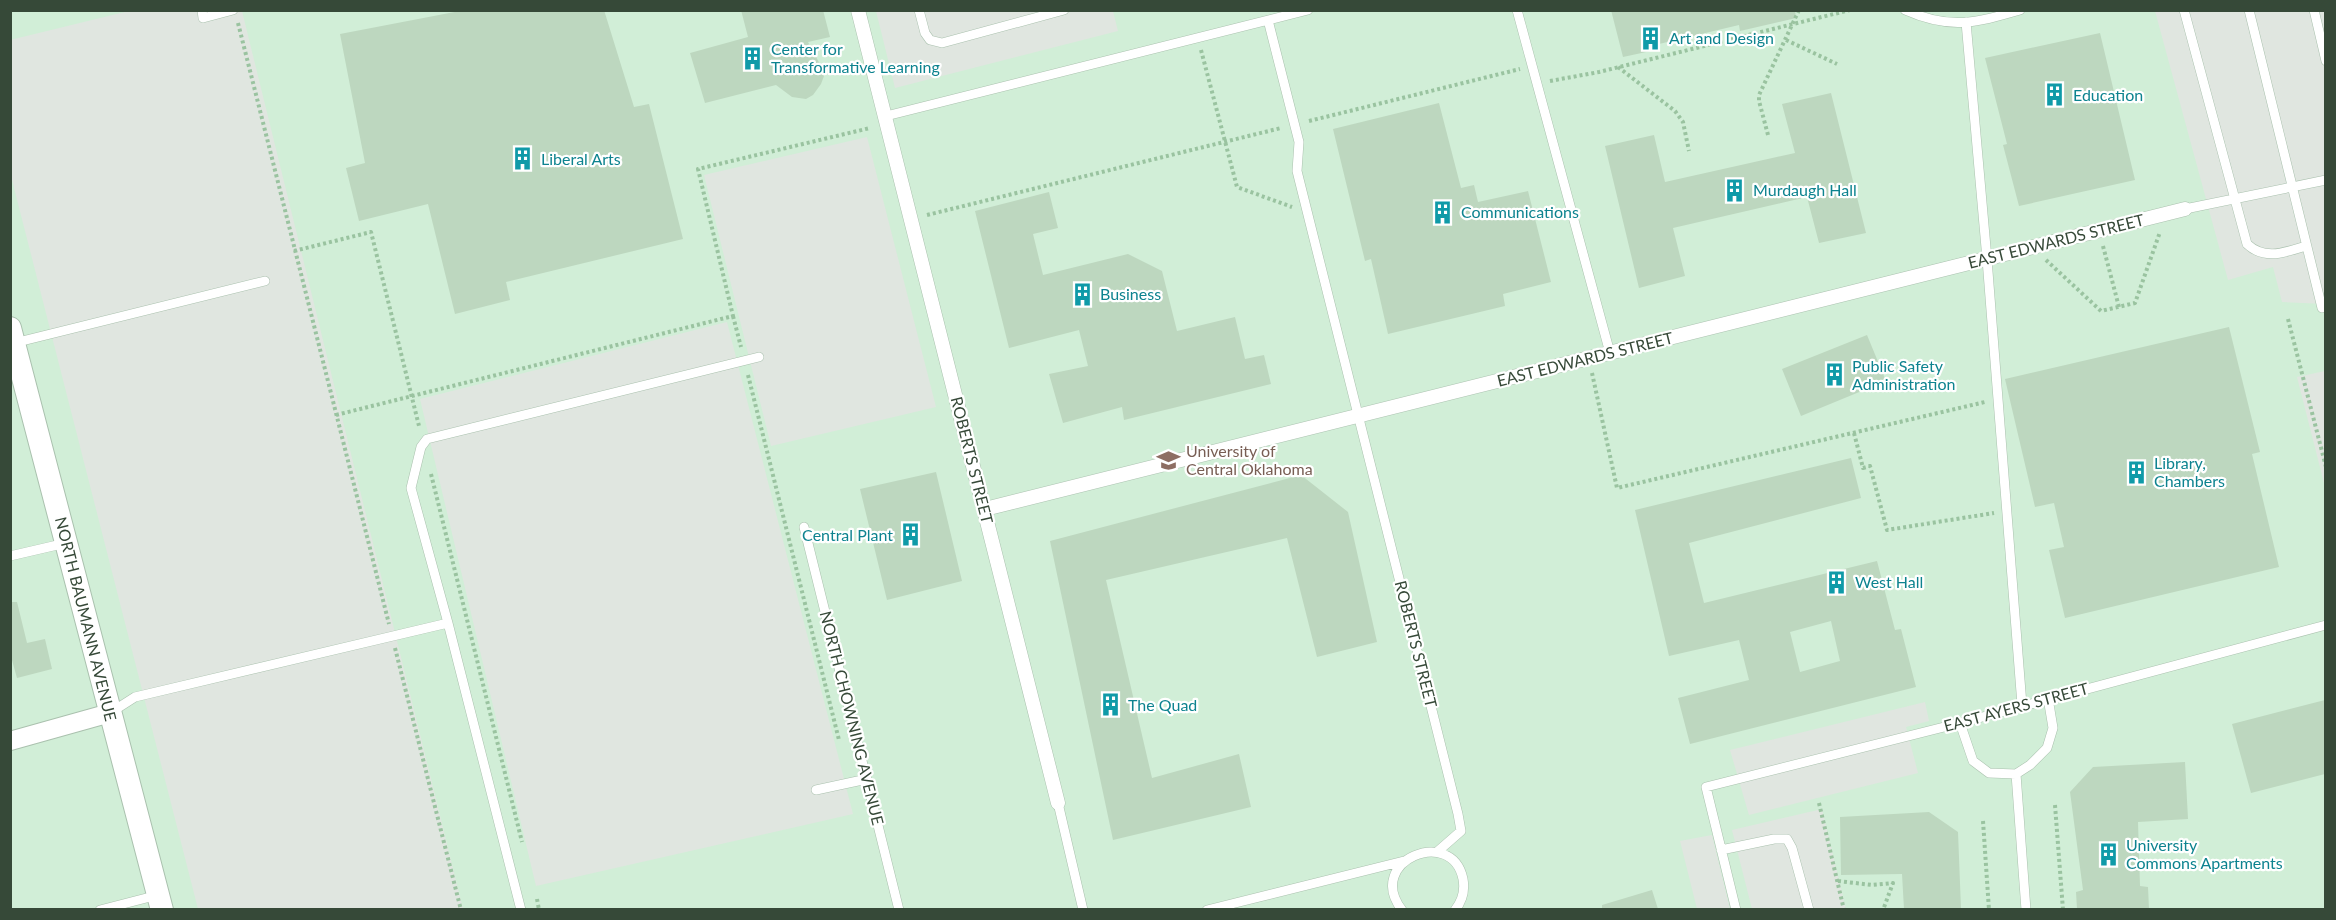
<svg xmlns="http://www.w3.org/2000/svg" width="2336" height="920" font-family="Lato,sans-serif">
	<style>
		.education { fill: #d1eed7 }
		.parking { fill: #e0e6e0 }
		.building { fill: #bdd7bf; fill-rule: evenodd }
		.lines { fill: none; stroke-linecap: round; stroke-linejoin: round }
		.service-casing { stroke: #aac1ae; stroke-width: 10 }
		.pedestrian-casing { stroke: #aac1ae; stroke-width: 15 }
		.minor-casing { stroke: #aac1ae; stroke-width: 20 }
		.tertiary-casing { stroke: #aac1ae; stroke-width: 24 }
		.path { stroke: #9ac3a0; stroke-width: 4; stroke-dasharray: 3 3; stroke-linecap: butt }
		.service { stroke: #fff; stroke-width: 9 }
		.pedestrian { stroke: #fff; stroke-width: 14 }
		.minor { stroke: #fff; stroke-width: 18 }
		.tertiary { stroke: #fff; stroke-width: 22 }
		.labels { text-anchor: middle; stroke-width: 4.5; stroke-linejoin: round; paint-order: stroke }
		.culture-label { font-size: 16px; fill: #0d838f; stroke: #fff; text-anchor: start }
		.street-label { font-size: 16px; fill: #364938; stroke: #fff }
		.education-label { font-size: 16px; fill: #785e54; stroke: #fff; text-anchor: start }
	</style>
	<rect width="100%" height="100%" fill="#e8f5ea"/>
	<path class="education" d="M 11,11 L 2325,11 L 2325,909 L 11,909 Z"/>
	<path class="parking" d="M 129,11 L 242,11 L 463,909 L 198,909 L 11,176 L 10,40 Z
		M 876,11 L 1113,11 L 1118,31 L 895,88 Z
		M 2155,11 L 2325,11 L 2325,304 L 2282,302 L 2273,267 L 2228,280 Z
		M 867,137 L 936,407 L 771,446 L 704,175 Z
		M 727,322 L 853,814 L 536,886 L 420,399 Z
		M 2325,371 L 2326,371 L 2325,487 L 2297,377 Z
		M 1925,702 L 1929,721 L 1906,727 L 1918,773 L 1749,815 L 1730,750 Z
		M 1822,809 L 1846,909 L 1752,909 L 1732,830 Z
		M 1712,835 L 1730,909 L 1697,909 L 1680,841 Z"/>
	<path class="building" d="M 465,10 L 604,10 L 634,107 L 649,104 L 683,239 L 506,282 L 510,300 L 455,314 L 428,204 L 359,221 L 346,168 L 365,163 L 340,34 Z
		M 741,10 L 823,10 L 830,37 L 808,42 L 822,68 L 824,76 L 821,84 L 813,95 L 806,99 L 792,97 L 776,85 L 705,103 L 690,53 L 748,37 Z
		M 1611,10 L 1795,10 L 1796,18 L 1740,31 L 1739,25 L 1659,44 L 1660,49 L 1623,57 Z
		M 2100,33 L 2135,180 L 2019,206 L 2003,145 L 2007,144 L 1985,58 Z
		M 1831,93 L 1866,233 L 1819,243 L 1807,197 L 1673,228 L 1685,276 L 1639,288 L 1605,146 L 1654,135 L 1665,182 L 1795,153 L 1782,104 Z
		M 1439,103 L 1461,188 L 1474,185 L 1478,202 L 1528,191 L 1551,282 L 1503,294 L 1505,306 L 1388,334 L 1371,259 L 1365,261 L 1333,129 Z
		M 1049,192 L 1058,228 L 1033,234 L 1043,275 L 1128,254 L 1162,271 L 1177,331 L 1235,317 L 1245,359 L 1264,355 L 1271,384 L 1124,420 L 1122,407 L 1063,423 L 1049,374 L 1088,366 L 1079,330 L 1009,348 L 975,211 Z
		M 2229,327 L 2260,452 L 2252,454 L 2279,567 L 2065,618 L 2049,550 L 2064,547 L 2054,503 L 2035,507 L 2005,379 Z
		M 1867,335 L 1886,381 L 1801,416 L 1782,369 Z
		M 1851,458 L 1861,498 L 1689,543 L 1704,603 L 1877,561 L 1895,630 L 1901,629 L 1916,687 L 1690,744 L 1678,698 L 1749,680 L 1739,640 L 1669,656 L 1635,510 ZM 1831,621 L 1840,661 L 1800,672 L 1790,632 Z
		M 936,472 L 962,581 L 887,600 L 860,489 Z
		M 1301,475 L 1348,512 L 1377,642 L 1317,657 L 1287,538 L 1106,580 L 1152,778 L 1239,754 L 1251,807 L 1113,840 L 1050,541 Z
		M 10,602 L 17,602 L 27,643 L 45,639 L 52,669 L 17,678 L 10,653 Z
		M 2325,700 L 2325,774 L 2251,793 L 2232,724 Z
		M 2185,762 L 2188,819 L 2138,822 L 2140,886 L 2148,887 L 2149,909 L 2077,909 L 2076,892 L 2083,890 L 2070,792 L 2093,767 Z
		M 1929,812 L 1958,832 L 1961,909 L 1904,909 L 1902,874 L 1841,875 L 1840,817 Z
		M 1652,890 L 1658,909 L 1602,909 L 1602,905 Z"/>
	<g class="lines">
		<defs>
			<path id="service" d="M 202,10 L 203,18 L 233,10
				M 919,10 L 925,33 L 930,40 L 942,43 L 1064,10
				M 1517,10 L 1610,353
				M 1905,10 C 1950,30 1975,23 2020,10
				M 2184,10 L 2247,244 C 2265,261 2286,252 2306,246
				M 2249,10 L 2322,308
				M 2314,10 L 2326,61
				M 1268,20 L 1299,142 L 1297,171 L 1458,814 L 1461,831 L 1437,852
				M 1966,22 L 1987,259 L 2022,705
				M 886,116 L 1308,10
				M 2185,209 L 2326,180
				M 14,343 L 265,281
				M 804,527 L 899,910
				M 10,556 L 66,543
				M 110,713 L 135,697 L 448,623
				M 1960,723 L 1973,761 L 1989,773 L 2016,774 L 2030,765 L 2047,748 L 2053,728 L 2048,698
				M 2016,774 L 2026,910
				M 816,790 L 867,779
				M 1058,803 L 1083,910
				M 1721,850 L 1774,839 L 1787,839 L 1792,848 L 1809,910
				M 100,910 L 158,895
				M 521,910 L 448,623 L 411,488 L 421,447 L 427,439 L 759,357
				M 1207,910 L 1404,861
				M 1402,910 C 1364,861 1452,825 1463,879 C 1465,890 1463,900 1455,910
				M 1736,910 L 1706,787 L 1960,723 L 2326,625"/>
			<path id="pedestrian" d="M 858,10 L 1058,803
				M 985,509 L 2185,209"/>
			<path id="minor" d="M 10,741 L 110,713"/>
			<path id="tertiary" d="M 10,328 L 162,910"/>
		</defs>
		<use href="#service" class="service-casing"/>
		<use href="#pedestrian" class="pedestrian-casing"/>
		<use href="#minor" class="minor-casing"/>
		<use href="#tertiary" class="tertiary-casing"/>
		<path class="path" d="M 238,23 L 389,624
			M 1786,40 L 1837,64
			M 1201,50 L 1237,187 L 1292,207
			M 1618,67 L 1675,111 L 1683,122 L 1689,151
			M 1550,81 L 1599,72 L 1850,10
			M 1309,121 L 1520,69
			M 1768,135 L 1759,101 L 1759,95 L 1799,10
			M 927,215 L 1281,128
			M 2103,246 L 2119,307
			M 294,251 L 371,232 L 419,426
			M 2046,260 L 2101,311 L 2135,303 L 2160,232
			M 733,316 L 741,347
			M 2288,319 L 2326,467
			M 1592,373 L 1617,488 L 1985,402
			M 748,375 L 839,740
			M 336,415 L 733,316 L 698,169 L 870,128
			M 1854,433 L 1863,468 L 1870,466 L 1887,530 L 1994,513
			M 431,474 L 522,842
			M 395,648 L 461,910
			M 1819,803 L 1844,910
			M 2055,805 L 2063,910
			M 1983,821 L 1989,910
			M 1838,881 L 1872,885 L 1893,883 L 1883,910
			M 537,899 L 539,910"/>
		<use href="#service" class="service"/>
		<use href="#pedestrian" class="pedestrian"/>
		<use href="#minor" class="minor"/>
		<use href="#tertiary" class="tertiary"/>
	</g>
	<defs>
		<symbol id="building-bare" viewBox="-9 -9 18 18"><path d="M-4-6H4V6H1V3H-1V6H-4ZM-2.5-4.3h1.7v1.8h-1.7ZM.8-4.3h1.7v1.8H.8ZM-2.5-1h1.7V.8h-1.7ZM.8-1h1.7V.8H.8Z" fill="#0f9aa8" stroke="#fff" stroke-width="2.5" paint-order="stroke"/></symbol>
		<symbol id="university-bare" viewBox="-9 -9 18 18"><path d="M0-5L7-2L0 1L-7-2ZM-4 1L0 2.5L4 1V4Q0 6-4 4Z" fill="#8d6e63" stroke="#fff" stroke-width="2.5" paint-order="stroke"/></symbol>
	</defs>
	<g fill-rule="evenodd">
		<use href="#building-bare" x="1634" y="22" width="33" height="33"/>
		<use href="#building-bare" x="736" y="42" width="33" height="33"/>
		<use href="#building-bare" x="2038" y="78" width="33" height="33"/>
		<use href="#building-bare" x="506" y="142" width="33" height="33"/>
		<use href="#building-bare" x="1718" y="174" width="33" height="33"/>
		<use href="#building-bare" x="1426" y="196" width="33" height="33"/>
		<use href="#building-bare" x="1066" y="278" width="33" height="33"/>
		<use href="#building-bare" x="1818" y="358" width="33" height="33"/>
		<use href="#university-bare" x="1152" y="444" width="33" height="33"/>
		<use href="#building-bare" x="2120" y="456" width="33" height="33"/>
		<use href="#building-bare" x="894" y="518" width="33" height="33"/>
		<use href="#building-bare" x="1820" y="566" width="33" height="33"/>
		<use href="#building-bare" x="1094" y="688" width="33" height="33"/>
		<use href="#building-bare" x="2092" y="838" width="33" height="33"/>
	</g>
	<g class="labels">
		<g class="culture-label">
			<text x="1669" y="44">Art and Design</text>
			<text x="771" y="55">Center for<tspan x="771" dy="18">Transformative Learning</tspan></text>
			<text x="2073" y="101">Education</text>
			<text x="541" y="165">Liberal Arts</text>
			<text x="1753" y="196">Murdaugh Hall</text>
			<text x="1461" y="218">Communications</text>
			<text x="1100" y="300">Business</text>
			<text x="1852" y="372">Public Safety<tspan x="1852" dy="18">Administration</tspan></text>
			<text x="2154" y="469">Library,<tspan x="2154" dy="18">Chambers</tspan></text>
			<text x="893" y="541" text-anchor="end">Central Plant</text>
			<text x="1855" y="588">West Hall</text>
			<text x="1128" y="711">The Quad</text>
			<text x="2126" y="851">University<tspan x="2126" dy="18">Commons Apartments</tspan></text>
		</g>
		<g class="street-label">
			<text transform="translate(2056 241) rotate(-14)" y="6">EAST EDWARDS STREET</text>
			<text transform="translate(1585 359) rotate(-14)" y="6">EAST EDWARDS STREET</text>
			<text transform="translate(972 460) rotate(76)" y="6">ROBERTS STREET</text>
			<text transform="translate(86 619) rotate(76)" y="6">NORTH BAUMANN AVENUE</text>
			<text transform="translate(1416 644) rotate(76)" y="6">ROBERTS STREET</text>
			<text transform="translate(2016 707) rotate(-15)" y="6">EAST AYERS STREET</text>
			<text transform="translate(852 718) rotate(76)" y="6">NORTH CHOWNING AVENUE</text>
		</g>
		<g class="education-label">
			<text x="1186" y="457">University of<tspan x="1186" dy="18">Central Oklahoma</tspan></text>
		</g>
	</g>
	<rect width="2336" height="920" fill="none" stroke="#364938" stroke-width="24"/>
</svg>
